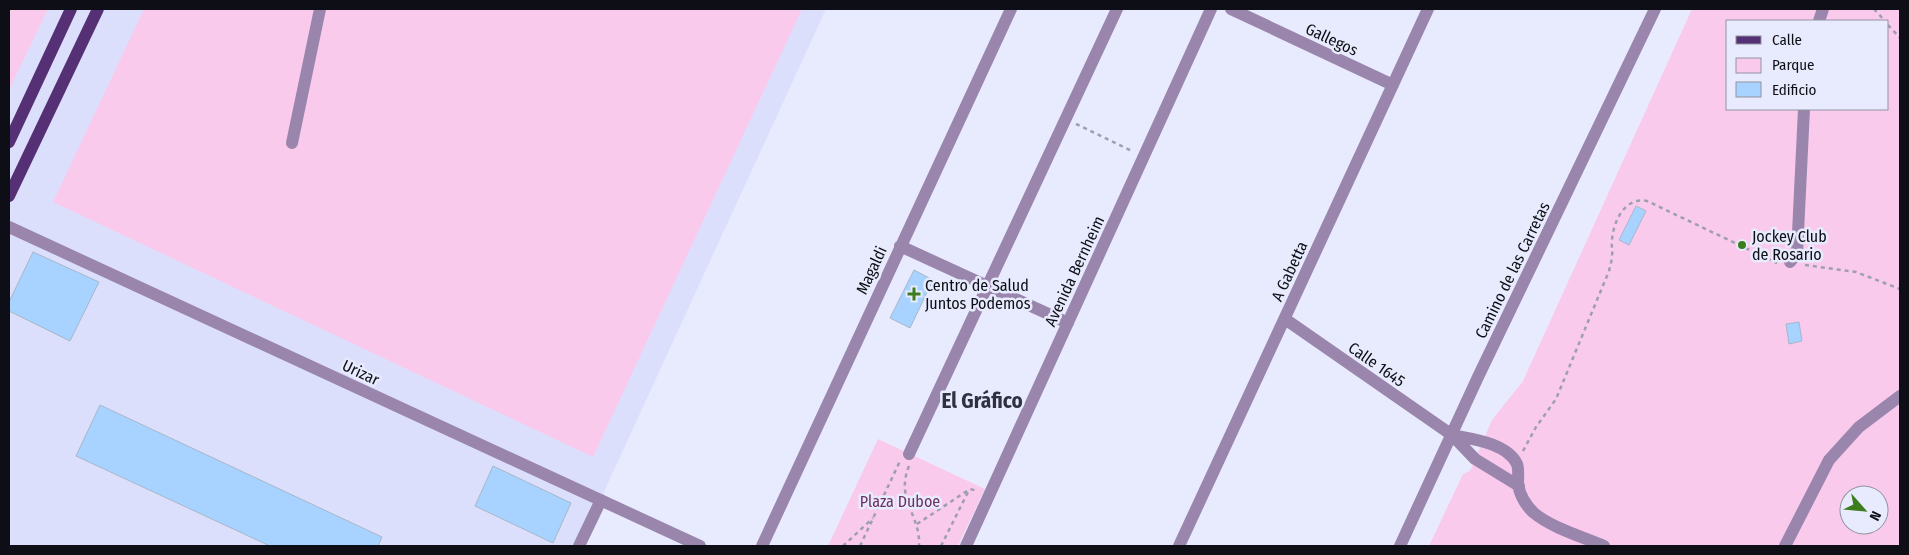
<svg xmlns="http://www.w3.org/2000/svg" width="1909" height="555" font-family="'Fira Sans Condensed',sans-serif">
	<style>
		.built { fill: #dbdffc }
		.green { fill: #facaed; fill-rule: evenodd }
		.building { fill: #a8d2ff; stroke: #a7b7c8 }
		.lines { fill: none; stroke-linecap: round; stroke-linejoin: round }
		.path { stroke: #9d9fae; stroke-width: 2.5; stroke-dasharray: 4 4; stroke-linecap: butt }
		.minor { stroke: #9a86ad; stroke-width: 12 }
		.major { stroke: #563075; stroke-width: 12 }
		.poi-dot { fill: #3c7d1e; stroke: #e8ebfd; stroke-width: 2 }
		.labels { text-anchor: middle; stroke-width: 5; stroke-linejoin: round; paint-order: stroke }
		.street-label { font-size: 16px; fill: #0e0f16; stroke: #e8ebfd }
		.poi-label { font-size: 16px; fill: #0e0f16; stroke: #e8ebfd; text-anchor: start }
		.park-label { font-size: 16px; fill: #6e3262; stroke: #e8ebfd }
		.district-label { font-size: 21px; font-weight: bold; fill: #2f3142; stroke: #e8ebfd }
	</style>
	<rect width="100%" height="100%" fill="#e8ebfd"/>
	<path class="built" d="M 9,9 L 826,9 L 579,546 L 9,546 Z"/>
	<path class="green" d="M 9,9 L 48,9 L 9,90 Z
		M 144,9 L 802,9 L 593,457 L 53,202 Z
		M 1692,9 L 1900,9 L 1900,546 L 1429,546 L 1463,474 L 1470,471 L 1492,420 L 1523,381 ZM 1728,21 L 1888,21 L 1888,109 L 1728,109 ZM 1849,495 L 1879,495 L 1879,525 L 1849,525 Z
		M 878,439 L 985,489 L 958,546 L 828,546 Z"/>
	<path class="building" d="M 1636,206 L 1646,211 L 1629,245 L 1619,240 Z
		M 33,252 L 99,282 L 70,341 L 9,311 L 9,302 Z
		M 914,270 L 933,280 L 910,328 L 890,318 Z
		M 1799,322 L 1802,341 L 1789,344 L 1786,324 Z
		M 100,405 L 382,537 L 378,546 L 270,546 L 76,456 Z
		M 493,466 L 571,503 L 553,543 L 475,506 Z"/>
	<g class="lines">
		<path class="path" d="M 1874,9 L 1885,21
			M 1888,25 L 1900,38
			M 1076,124 L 1132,151
			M 1805,265 L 1856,272 L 1900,289
			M 1523,451 L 1536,427 L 1556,399 L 1609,271 C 1610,266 1612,261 1612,255 C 1613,250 1611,245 1612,239 C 1614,220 1625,197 1647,201 L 1777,263
			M 909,466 C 895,500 921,515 919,546
			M 917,524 L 970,489 L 978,491
			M 843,546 L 873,518
			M 860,546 L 900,461
			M 941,546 L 969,490"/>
		<path class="minor" d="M 1231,9 L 1393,85
			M 1819,21 L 1823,9
			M 292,143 L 320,9
			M 9,227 L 700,546
			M 900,246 L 1068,323
			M 1790,262 L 1797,253 L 1804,109
			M 1285,319 L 1452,435 L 1475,459 L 1519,486
			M 1452,435 C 1472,439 1507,443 1517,464 C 1519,469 1518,477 1518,483 C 1519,494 1526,506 1534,513 C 1552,528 1583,537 1604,546
			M 909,454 L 1117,9
			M 579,546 L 601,500
			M 762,546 L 1011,9
			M 966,546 L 1211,9
			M 1179,546 L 1428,9
			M 1400,546 L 1478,377 L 1655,9
			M 1785,546 L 1829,460 L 1859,427 L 1900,396"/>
		<path class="major" d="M 9,142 L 71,9
			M 9,196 L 98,9"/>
	</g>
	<g class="poi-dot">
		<circle cx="1742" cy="245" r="5"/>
		<path d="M911.5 286.5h5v5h5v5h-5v5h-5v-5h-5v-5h5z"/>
	</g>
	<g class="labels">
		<g class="street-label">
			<text transform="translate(1332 39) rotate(25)" y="6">Gallegos</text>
			<text transform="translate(871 270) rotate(-65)" y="6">Magaldi</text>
			<text transform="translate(1512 270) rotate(-64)" y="6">Camino de las Carretas</text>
			<text transform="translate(1074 271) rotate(-65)" y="6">Avenida Bernheim</text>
			<text transform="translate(1289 271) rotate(-65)" y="6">A Gabetta</text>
			<text transform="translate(1377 364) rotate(35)" y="6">Calle 1645</text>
			<text transform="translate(361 372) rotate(25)" y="6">Urizar</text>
		</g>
		<g class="poi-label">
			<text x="1752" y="242">Jockey Club<tspan x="1752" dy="18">de Rosario</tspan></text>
			<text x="925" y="291">Centro de Salud<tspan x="925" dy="18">Juntos Podemos</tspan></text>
		</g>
		<g class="park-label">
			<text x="900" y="507">Plaza Duboe</text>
		</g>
		<g class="district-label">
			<text x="982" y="408">El Gráfico</text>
		</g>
	</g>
	<rect width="1909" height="555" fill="none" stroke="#0e0f16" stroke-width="20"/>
	<rect x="1726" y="20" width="162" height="90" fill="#e8ebfd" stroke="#9193a1"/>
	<rect x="1736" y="36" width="25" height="8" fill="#563075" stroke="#9193a1"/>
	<text x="1772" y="45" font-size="15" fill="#0e0f16">Calle</text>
	<rect x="1736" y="58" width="25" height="15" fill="#facaed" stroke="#9193a1"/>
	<text x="1772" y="70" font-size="15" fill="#0e0f16">Parque</text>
	<rect x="1736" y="82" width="25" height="15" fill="#a8d2ff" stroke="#9193a1"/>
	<text x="1772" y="95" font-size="15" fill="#0e0f16">Edificio</text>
	<g transform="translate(1864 510) rotate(117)"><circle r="24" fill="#e8ebfd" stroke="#9193a1"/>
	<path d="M0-4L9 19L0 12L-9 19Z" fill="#3c7d1e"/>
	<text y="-8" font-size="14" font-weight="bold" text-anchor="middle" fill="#0e0f16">N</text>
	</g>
</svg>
